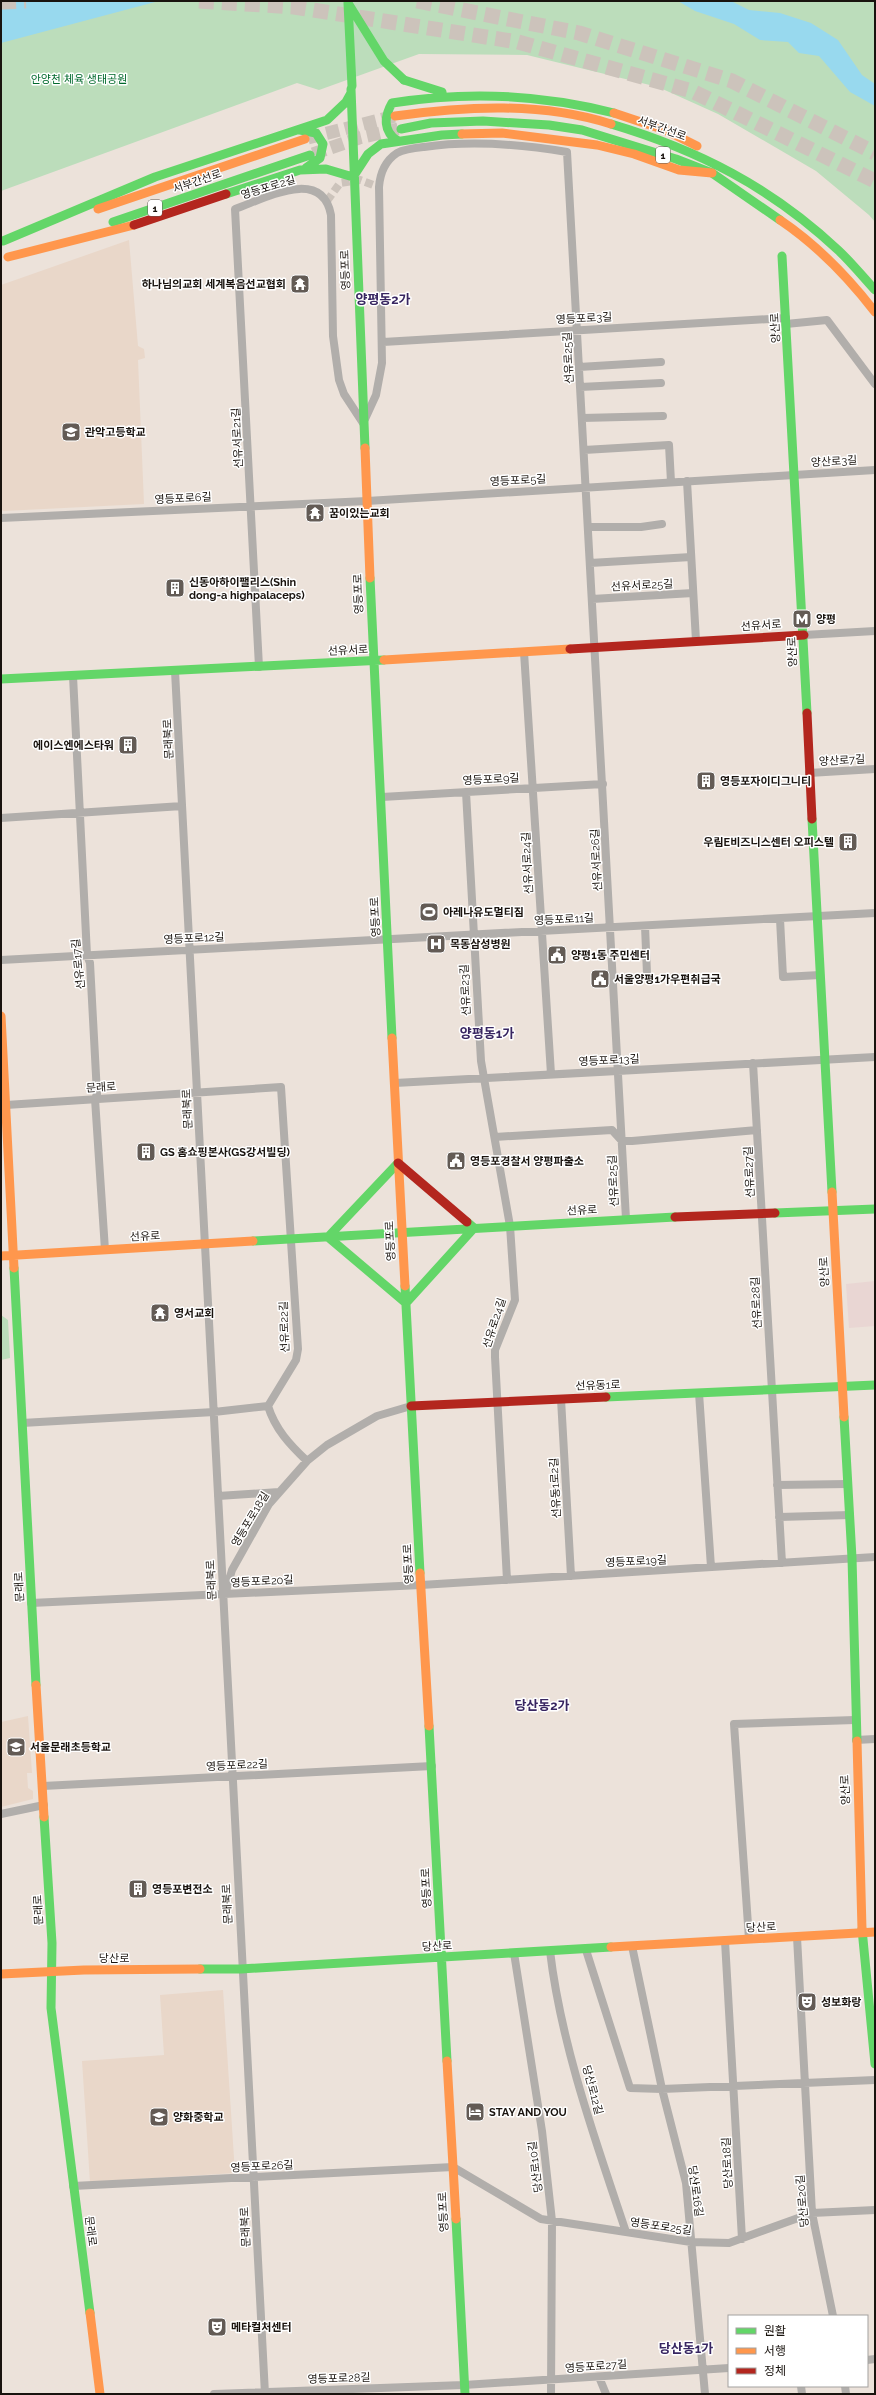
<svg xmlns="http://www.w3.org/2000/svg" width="876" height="2395" font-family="Raleway,'Noto Sans KR',sans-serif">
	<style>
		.built { fill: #e9d7c9 }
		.industrial { fill: #e9d6d3 }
		.green { fill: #bcddbb }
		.water { fill: #98d9ee }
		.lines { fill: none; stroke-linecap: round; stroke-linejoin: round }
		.street-tunnel { stroke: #ccc3bb; stroke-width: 8; stroke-dasharray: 8 4; stroke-linecap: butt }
		.primary-tunnel { stroke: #ccc3bb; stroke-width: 13; stroke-dasharray: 13 6; stroke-linecap: butt }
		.highway-tunnel { stroke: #ccc3bb; stroke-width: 15; stroke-dasharray: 15 8; stroke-linecap: butt }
		.street { stroke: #b1aeab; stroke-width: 8 }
		.fast { stroke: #63d668; stroke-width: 9 }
		.slow { stroke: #ff974d; stroke-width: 9 }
		.jam { stroke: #b3261e; stroke-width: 9 }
		.fast-bridge { stroke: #63d668; stroke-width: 9 }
		.labels { text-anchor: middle; stroke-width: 3; stroke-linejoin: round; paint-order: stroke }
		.shield { fill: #fff; stroke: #5e5a56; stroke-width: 1 }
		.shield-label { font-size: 10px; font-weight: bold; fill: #19130e }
		.park-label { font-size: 11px; fill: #00692c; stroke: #fff }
		.street-label { font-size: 11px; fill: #19130e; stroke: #fff }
		.poi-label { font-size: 11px; font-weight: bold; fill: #19130e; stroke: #fff; text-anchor: start }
		.quarter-label { font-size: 13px; font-weight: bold; fill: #382661; stroke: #fff }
	</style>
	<rect width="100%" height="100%" fill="#ece2da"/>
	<path class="built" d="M 129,240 L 138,346 L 144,349 L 145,358 L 138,360 L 144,504 L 4,511 L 1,510 L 1,285 Z
		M 28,1716 L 32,1773 L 27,1773 L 28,1788 L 33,1791 L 33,1799 L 1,1807 L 1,1722 Z
		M 223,1990 L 235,2173 L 90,2182 L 82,2061 L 164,2055 L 160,1995 Z"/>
	<path class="industrial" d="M 875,1281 L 875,1326 L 849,1328 L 846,1284 Z"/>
	<path class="green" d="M 1,1 L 875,1 L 875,222 L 869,215 L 816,171 L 718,114 L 658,87 L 527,55 L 419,54 L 319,90 L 297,83 L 1,191 Z
		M 1,1315 L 8,1320 L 10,1358 L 1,1360 Z"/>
	<path class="water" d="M 1,1 L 159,1 L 1,43 Z
		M 678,1 L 731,1 L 749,10 L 780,13 L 811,23 L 838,40 L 862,75 L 875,84 L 875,106 L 850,92 L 819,56 L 799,53 L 788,42 L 760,40 L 734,24 L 695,11 Z"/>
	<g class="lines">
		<path class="street-tunnel" d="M 327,201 L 340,183 L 360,180 L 379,187"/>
		<path class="primary-tunnel" d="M 308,138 L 395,116
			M 313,154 L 359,138 L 398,129"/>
		<path class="highway-tunnel" d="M 199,1 L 294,7 L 518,42 L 692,91 L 875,181
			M 417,1 L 579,33 L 732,81 L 875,153
			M 1,2 L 26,1"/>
		<path class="street" d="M 786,324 L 827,320 L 875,384
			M 383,342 L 786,318
			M 579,367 L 661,362
			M 580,387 L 661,383
			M 582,418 L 663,416
			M 365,419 L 376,395 L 382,363 L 379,187 C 380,174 385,161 397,153 C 405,149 415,148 424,147 C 472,140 519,144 567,152 L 626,1219
			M 584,450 L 669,445 L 671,482
			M 687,481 L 696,641
			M 1,518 L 367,501 L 875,470
			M 588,527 L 641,527 L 662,524
			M 590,563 L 691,557
			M 592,599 L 693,593
			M 804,635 L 875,631
			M 524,652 L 551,1074
			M 259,667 L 235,209 C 264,199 322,166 331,215 L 333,336 L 339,380 L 344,394 L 363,423
			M 175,671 L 265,2394
			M 73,676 L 87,955 L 90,963 L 97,1094 L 95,1099 L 105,1250
			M 809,773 L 875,769
			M 466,792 L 481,1061 L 510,1226 L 515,1300 L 495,1350 L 495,1357 L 507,1580
			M 382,797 L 603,784
			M 1,818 L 182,806
			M 780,919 L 783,977 L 820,975
			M 645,926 L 647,974
			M 1,960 L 875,913
			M 753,1063 L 782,1563
			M 395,1083 L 875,1057
			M 6,1105 L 281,1087 L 298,1349 L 296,1360 L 268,1406
			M 495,1137 L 612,1130 L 622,1141 L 632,1141 L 757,1130
			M 699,1393 L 711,1567
			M 561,1399 L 571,1576
			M 268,1406 C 275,1429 290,1445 307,1461
			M 22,1423 L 214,1412 L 268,1406
			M 777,1485 L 848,1484
			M 218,1496 L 279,1492
			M 779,1517 L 850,1515
			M 222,1594 L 226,1591 L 232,1570 L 269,1504 L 307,1461 L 327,1445 L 377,1416 L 411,1406
			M 31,1603 L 421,1585 L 875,1557
			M 856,1740 L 875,1739
			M 43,1786 L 432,1766
			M 1,1814 L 44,1805
			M 797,1937 L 812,2213 L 833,2316
			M 749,1939 L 734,1724 L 855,1720
			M 725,1941 L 742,2239
			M 632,1946 L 662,2089 L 686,2183 L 705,2394
			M 586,1950 L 630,2088 L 662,2089 L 875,2080
			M 550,1951 C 561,2045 596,2142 626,2232
			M 514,1953 L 542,2131 L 552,2221 L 551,2394
			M 73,2186 L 453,2167 L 541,2219 L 691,2242 L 729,2243 L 812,2213 L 875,2210
			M 867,2360 L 875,2359
			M 599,2377 L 606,2394
			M 801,2386 L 802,2394
			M 845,2386 L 846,2394
			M 214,2394 L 464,2385 L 729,2368"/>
		<path class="fast" d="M 404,80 L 442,92
			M 351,89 L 365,448
			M 611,124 C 698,150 771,187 838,250 C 851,262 863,277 875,290
			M 401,129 L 431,123 L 483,121 L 549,125 L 582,130 L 676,159 L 712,173 L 780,220
			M 300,130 L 316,133 L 323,144 L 320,158 L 306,168
			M 398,141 C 383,132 384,117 392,103 C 467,91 540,94 614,113
			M 226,194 L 300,170 L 326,169 L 353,177 L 368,154 L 381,144 L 442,135 L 462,134
			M 113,222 L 310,155
			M 3,241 L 155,177 L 327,120 L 346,102 L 351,93
			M 782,256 L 807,713
			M 370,578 L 392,1038
			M 1,679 L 384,660
			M 812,819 L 832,1192
			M 398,1163 L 328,1237 L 406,1303 L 474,1228 L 467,1222
			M 775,1213 L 875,1209
			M 253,1241 L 675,1217
			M 14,1268 L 36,1685
			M 405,1286 L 420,1573
			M 606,1397 L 875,1385
			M 844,1417 L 852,1558 L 857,1741
			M 429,1726 L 447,2061
			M 44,1817 L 52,1943 L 51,2008 L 90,2313
			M 862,1929 L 875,2064
			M 200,1969 L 241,1969 L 611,1947
			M 456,2219 L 465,2394"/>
		<path class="slow" d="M 614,113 L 665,130 L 697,146
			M 395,116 C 467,106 541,102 611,124
			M 462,134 L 502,133 L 597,145 L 634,154 L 679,170 L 712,173
			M 98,209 L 305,139
			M 780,220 C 817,245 848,277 875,312
			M 8,257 L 134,225
			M 365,448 L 370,578
			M 384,660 L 570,649
			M 1,1016 L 14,1268
			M 392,1038 L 405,1286
			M 832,1192 L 844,1417
			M 1,1256 L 253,1241
			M 420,1573 L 429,1726
			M 36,1685 L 44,1817
			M 857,1741 L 862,1929
			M 611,1947 L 875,1932
			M 1,1974 L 84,1970 L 200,1969
			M 447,2061 L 456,2219
			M 90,2313 L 100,2394"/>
		<path class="jam" d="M 134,225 L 226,194
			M 570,649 L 804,635
			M 807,713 L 812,819
			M 398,1163 L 467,1222
			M 675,1217 L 775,1213
			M 411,1406 L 606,1397"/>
		<path class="fast-bridge" d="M 348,3 L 352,86
			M 348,3 L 384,61 L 404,80"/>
	</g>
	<defs>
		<symbol id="temple-square" viewBox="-11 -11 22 22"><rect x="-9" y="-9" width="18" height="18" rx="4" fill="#635b55" stroke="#fff"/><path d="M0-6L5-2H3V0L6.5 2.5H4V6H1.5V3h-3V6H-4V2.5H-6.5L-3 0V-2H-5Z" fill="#fff"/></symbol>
		<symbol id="school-square" viewBox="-11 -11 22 22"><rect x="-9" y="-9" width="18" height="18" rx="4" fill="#635b55" stroke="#fff"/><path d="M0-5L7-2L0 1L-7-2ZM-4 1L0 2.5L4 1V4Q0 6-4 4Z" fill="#fff"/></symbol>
		<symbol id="building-square" viewBox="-11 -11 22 22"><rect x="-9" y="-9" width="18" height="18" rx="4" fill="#635b55" stroke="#fff"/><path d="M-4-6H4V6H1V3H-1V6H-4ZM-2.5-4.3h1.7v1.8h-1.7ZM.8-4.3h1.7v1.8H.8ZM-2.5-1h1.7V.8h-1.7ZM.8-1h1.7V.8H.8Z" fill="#fff"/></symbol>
		<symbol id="metro-square" viewBox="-11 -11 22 22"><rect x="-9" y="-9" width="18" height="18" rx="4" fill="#635b55" stroke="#fff"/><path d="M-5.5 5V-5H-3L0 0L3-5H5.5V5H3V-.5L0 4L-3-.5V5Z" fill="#fff"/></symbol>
		<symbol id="stadium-square" viewBox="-11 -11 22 22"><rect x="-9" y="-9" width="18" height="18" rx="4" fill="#635b55" stroke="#fff"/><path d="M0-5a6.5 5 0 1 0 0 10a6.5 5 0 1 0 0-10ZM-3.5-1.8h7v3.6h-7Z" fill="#fff"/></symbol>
		<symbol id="hospital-square" viewBox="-11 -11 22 22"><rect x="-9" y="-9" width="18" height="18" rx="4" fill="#635b55" stroke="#fff"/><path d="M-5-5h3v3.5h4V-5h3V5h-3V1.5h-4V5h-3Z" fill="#fff"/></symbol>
		<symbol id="civic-square" viewBox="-11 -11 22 22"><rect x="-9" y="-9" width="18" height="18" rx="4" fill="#635b55" stroke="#fff"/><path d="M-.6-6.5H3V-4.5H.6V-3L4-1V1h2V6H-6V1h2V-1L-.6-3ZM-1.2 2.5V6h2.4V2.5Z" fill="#fff"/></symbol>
		<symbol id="theatre-square" viewBox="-11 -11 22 22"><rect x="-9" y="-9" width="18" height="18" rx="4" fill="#635b55" stroke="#fff"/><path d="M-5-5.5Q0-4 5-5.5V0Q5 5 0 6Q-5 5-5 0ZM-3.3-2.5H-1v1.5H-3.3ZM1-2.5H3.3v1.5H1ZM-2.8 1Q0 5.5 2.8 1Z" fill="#fff"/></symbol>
		<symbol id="hotel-square" viewBox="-11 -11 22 22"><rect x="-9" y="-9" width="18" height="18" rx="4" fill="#635b55" stroke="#fff"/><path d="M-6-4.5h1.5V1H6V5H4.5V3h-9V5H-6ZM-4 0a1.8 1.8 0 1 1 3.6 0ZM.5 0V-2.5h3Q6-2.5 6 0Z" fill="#fff"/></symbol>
	</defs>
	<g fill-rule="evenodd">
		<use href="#temple-square" x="289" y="273" width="22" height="22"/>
		<use href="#school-square" x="60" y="421" width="22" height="22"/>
		<use href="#temple-square" x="304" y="502" width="22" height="22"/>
		<use href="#building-square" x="164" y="577" width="22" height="22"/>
		<use href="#metro-square" x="791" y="608" width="22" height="22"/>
		<use href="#building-square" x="117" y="734" width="22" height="22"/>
		<use href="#building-square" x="695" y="770" width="22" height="22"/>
		<use href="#building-square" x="837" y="831" width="22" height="22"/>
		<use href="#stadium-square" x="418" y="901" width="22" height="22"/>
		<use href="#hospital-square" x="425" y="933" width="22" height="22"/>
		<use href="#civic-square" x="546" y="944" width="22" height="22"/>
		<use href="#civic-square" x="589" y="968" width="22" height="22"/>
		<use href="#building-square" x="135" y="1141" width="22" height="22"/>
		<use href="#civic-square" x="445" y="1150" width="22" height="22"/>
		<use href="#temple-square" x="149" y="1302" width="22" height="22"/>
		<use href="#school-square" x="5" y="1736" width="22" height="22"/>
		<use href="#building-square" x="127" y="1878" width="22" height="22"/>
		<use href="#theatre-square" x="796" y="1991" width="22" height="22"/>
		<use href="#hotel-square" x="464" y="2101" width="22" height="22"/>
		<use href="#school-square" x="148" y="2106" width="22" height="22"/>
		<use href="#theatre-square" x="206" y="2316" width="22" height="22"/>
	</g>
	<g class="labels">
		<g class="shield">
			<rect x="656" y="147" width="14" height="16" rx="3"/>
			<rect x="148" y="200" width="14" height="16" rx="3"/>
		</g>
		<g class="shield-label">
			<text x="663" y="159">1</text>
			<text x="155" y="212">1</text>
		</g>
		<g class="park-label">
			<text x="79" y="83">안양천 체육 생태공원</text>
		</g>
		<g class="street-label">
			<text transform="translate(662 128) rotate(20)" y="4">서부간선로</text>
			<text transform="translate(197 181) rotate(-19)" y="4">서부간선로</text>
			<text transform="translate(268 187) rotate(-17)" y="4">영등포로2길</text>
			<text transform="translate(345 270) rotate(-92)" y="4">영등포로</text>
			<text transform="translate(584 318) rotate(-3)" y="4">영등포로3길</text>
			<text transform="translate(775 328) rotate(-93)" y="4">양산로</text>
			<text transform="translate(568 358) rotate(-93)" y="4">선유로25길</text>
			<text transform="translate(237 438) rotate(-93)" y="4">선유서로21길</text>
			<text transform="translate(834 461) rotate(-3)" y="4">양산로3길</text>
			<text transform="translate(518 480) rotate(-3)" y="4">영등포로5길</text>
			<text transform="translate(183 498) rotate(-3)" y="4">영등포로6길</text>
			<text transform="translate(642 585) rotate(-3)" y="4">선유서로25길</text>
			<text transform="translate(358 594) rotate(-92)" y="4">영등포로</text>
			<text transform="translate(761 625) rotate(-4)" y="4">선유서로</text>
			<text transform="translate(348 650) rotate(-3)" y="4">선유서로</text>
			<text transform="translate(792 652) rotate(-92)" y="4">양산로</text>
			<text transform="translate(168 739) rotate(-93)" y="4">문래북로</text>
			<text transform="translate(842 760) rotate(-3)" y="4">양산로7길</text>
			<text transform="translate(491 779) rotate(-3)" y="4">영등포로9길</text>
			<text transform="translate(596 860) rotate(-93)" y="4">선유서로26길</text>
			<text transform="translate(527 863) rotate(-93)" y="4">선유서로24길</text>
			<text transform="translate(375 917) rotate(-93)" y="4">영등포로</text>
			<text transform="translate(564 919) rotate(-3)" y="4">영등포로11길</text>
			<text transform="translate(194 938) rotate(-3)" y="4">영등포로12길</text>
			<text transform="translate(78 964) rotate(-96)" y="4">선유로17길</text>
			<text transform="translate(465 990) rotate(-93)" y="4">선유로23길</text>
			<text transform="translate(609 1060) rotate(-3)" y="4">영등포로13길</text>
			<text transform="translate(101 1087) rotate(-4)" y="4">문래로</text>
			<text transform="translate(187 1109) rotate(-93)" y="4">문래북로</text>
			<text transform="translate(749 1172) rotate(-93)" y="4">선유로27길</text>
			<text transform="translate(613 1181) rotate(-93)" y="4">선유로25길</text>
			<text transform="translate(582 1210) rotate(-3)" y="4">선유로</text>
			<text transform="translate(145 1236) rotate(-3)" y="4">선유로</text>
			<text transform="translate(390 1241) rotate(-93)" y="4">영등포로</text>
			<text transform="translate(824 1272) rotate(-93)" y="4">양산로</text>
			<text transform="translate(756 1303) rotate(-93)" y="4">선유로28길</text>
			<text transform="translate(494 1323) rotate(-72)" y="4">선유로24길</text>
			<text transform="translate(284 1327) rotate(-92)" y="4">선유로22길</text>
			<text transform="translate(598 1385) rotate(-2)" y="4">선유동1로</text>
			<text transform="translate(555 1488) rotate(-93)" y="4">선유동1로2길</text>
			<text transform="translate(250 1519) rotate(-59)" y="4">영등포로18길</text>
			<text transform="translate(636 1561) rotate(-3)" y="4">영등포로19길</text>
			<text transform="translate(408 1564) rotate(-93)" y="4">영등포로</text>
			<text transform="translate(211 1580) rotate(-93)" y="4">문래북로</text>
			<text transform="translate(262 1581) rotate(-3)" y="4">영등포로20길</text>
			<text transform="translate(19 1587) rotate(-93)" y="4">문래로</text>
			<text transform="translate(237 1765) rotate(-3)" y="4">영등포로22길</text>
			<text transform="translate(845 1790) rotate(-92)" y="4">양산로</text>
			<text transform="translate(426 1888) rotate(-93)" y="4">영등포로</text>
			<text transform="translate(227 1904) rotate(-93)" y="4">문래북로</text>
			<text transform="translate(38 1910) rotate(-93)" y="4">문래로</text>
			<text transform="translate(761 1927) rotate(-3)" y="4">당산로</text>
			<text transform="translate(437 1946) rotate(-3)" y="4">당산로</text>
			<text x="114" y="1962">당산로</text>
			<text transform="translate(593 2090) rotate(75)" y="4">당산로12길</text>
			<text transform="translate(727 2163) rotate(-93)" y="4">당산로18길</text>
			<text transform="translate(262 2166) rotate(-3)" y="4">영등포로26길</text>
			<text transform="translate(535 2167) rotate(-97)" y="4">당산로10길</text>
			<text transform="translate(696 2191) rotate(82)" y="4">당산로16길</text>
			<text transform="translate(802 2201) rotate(-95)" y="4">당산로20길</text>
			<text transform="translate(443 2212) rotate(-93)" y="4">영등포로</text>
			<text transform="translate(661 2226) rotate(8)" y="4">영등포로25길</text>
			<text transform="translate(245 2227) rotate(-93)" y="4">문래북로</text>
			<text transform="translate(91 2231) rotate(83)" y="4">문래로</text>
			<text transform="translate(596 2366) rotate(-4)" y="4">영등포로27길</text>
			<text transform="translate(339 2378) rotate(-2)" y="4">영등포로28길</text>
		</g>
		<g class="poi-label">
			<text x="286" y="288" text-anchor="end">하나님의교회 세계복음선교협회</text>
			<text x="85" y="436">관악고등학교</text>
			<text x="329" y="517">꿈이있는교회</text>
			<text x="189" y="586">신동아하이팰리스(Shin<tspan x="189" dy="13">dong-a highpalaceps)</tspan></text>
			<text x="816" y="623">양평</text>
			<text x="114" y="749" text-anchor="end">에이스엔에스타워</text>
			<text x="720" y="785">영등포자이디그니티</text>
			<text x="834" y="846" text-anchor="end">우림E비즈니스센터 오피스텔</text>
			<text x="443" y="916">아레나유도멀티짐</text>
			<text x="450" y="948">목동삼성병원</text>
			<text x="571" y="959">양평1동 주민센터</text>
			<text x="614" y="983">서울양평1가우편취급국</text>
			<text x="160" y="1156">GS 홈쇼핑본사(GS강서빌딩)</text>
			<text x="470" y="1165">영등포경찰서 양평파출소</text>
			<text x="174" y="1317">영서교회</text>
			<text x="30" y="1751">서울문래초등학교</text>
			<text x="152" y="1893">영등포변전소</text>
			<text x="821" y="2006">성보화랑</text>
			<text x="489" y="2116">STAY AND YOU</text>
			<text x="173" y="2121">양화중학교</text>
			<text x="231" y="2331">메타컬처센터</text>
		</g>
		<g class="quarter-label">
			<text x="383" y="304">양평동2가</text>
			<text x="487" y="1038">양평동1가</text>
			<text x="542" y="1710">당산동2가</text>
			<text x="686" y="2353">당산동1가</text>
		</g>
	</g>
	<rect width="876" height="2395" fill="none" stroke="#19130e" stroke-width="4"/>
	<rect x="728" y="2315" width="140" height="72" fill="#ffffff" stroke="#a3a19f"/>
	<rect x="736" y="2328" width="20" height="6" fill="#63d668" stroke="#a3a19f"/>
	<text x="764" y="2335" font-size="12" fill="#19130e">원활</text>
	<rect x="736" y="2348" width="20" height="6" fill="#ff974d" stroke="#a3a19f"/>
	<text x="764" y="2355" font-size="12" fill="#19130e">서행</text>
	<rect x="736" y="2368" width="20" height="6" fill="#b3261e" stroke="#a3a19f"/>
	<text x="764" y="2375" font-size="12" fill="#19130e">정체</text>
</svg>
